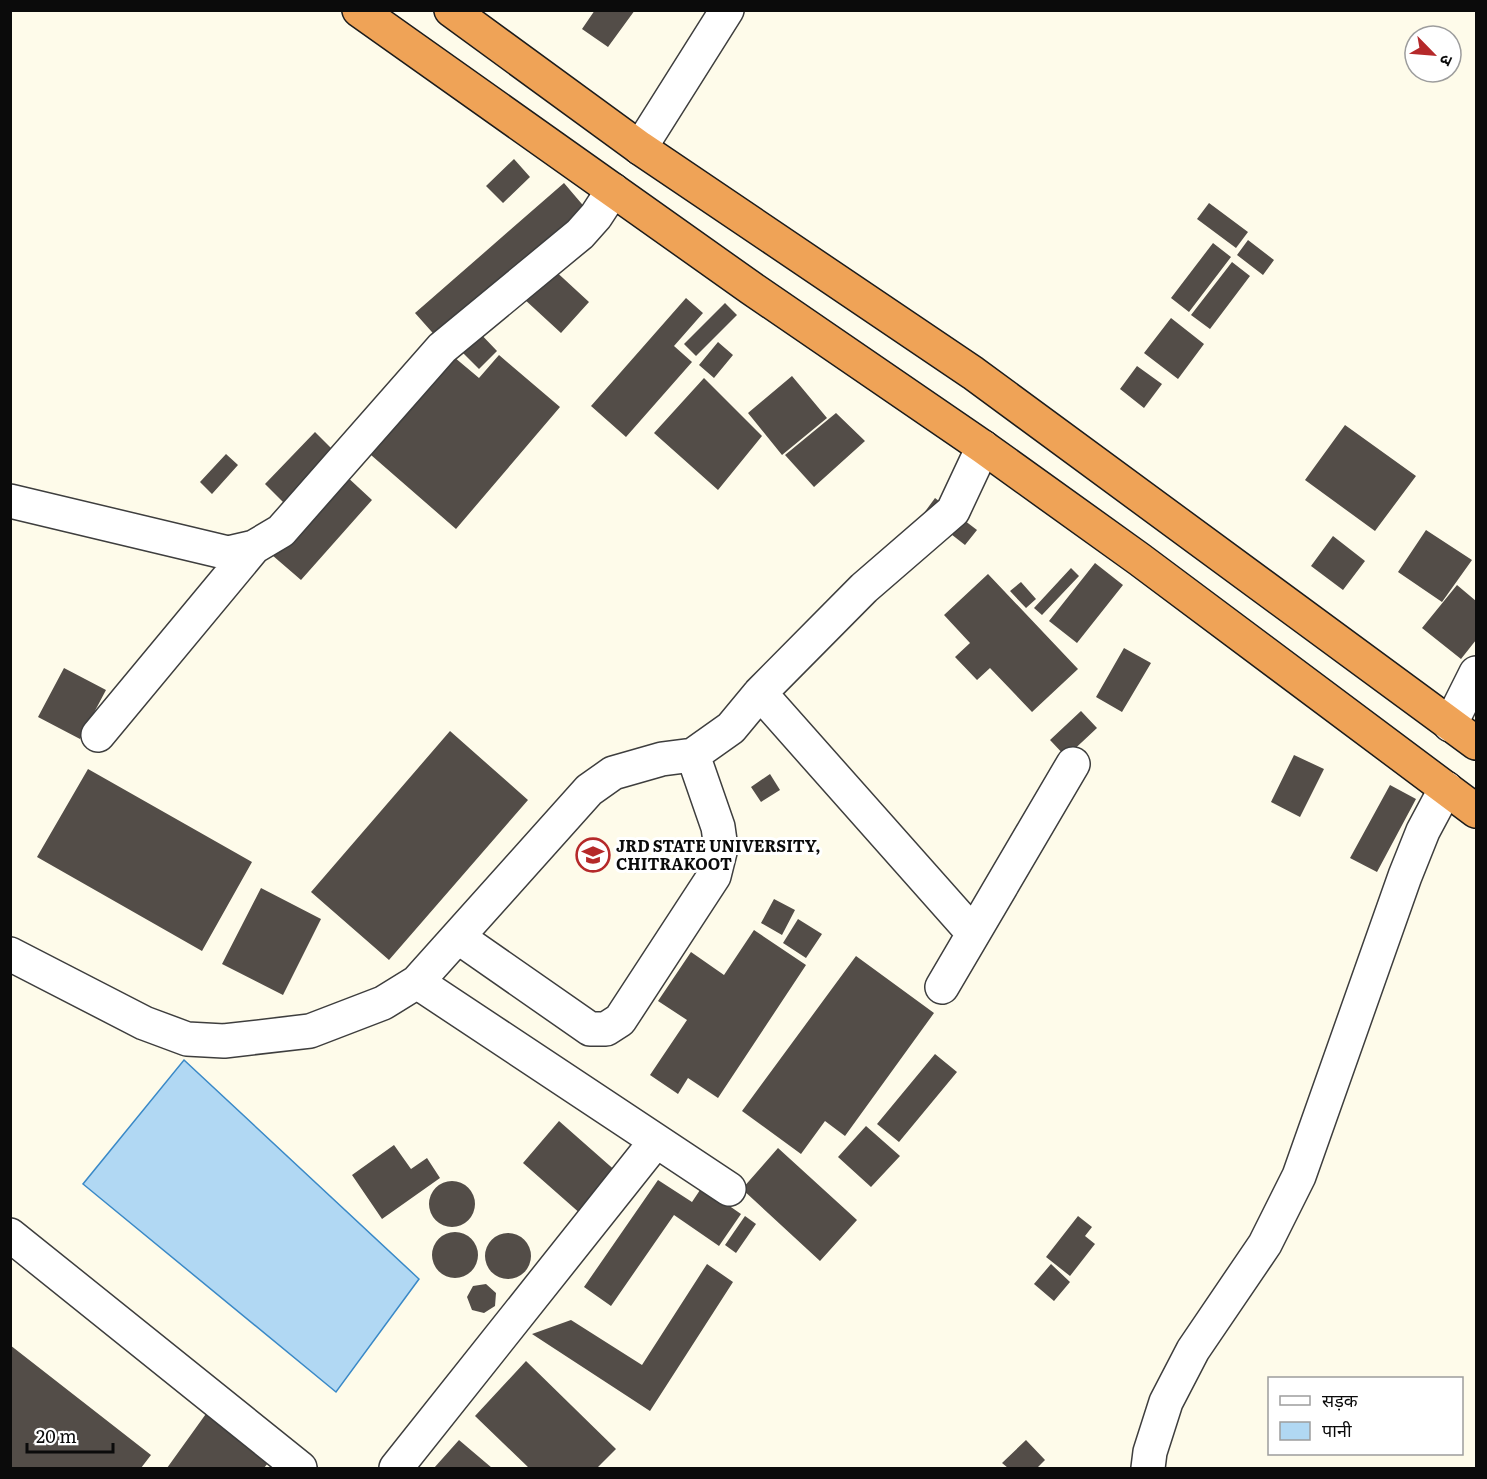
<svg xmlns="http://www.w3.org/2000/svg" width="1487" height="1479" font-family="Literata,'Noto Sans Devanagari',serif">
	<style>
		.water { fill: #b1d8f3; stroke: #3a89c7; stroke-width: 1.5 }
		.building { fill: #534d48 }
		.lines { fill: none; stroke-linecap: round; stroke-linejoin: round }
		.minor-casing { stroke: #3e3e3e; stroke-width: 36 }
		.highway-casing { stroke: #1c1c1c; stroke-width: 36 }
		.minor { stroke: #fff; stroke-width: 33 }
		.highway { stroke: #efa357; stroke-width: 33 }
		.labels { text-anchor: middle; stroke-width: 6; stroke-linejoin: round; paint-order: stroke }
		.poi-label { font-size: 16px; font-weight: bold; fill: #0b0b0b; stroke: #fff; text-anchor: start }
	</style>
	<rect width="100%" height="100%" fill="#fefbea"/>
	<path class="water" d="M 184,1060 L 419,1279 L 336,1392 L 83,1184 Z"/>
	<path class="building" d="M 595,10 L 635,10 L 608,47 L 582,29 Z
		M 514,159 L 530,177 L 503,203 L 486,186 Z
		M 564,183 L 587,210 L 439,340 L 415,313 Z
		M 1209,203 L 1248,232 L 1236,248 L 1197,219 Z
		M 1248,240 L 1274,260 L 1263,275 L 1237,255 Z
		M 1213,243 L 1231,257 L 1189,312 L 1171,298 Z
		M 1232,262 L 1250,276 L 1210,329 L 1191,315 Z
		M 551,267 L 589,302 L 561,333 L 523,298 Z
		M 686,298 L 703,313 L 674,346 L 692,362 L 626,437 L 591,406 Z
		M 725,303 L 737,315 L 696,356 L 684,344 Z
		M 1171,318 L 1204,344 L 1178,379 L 1144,353 Z
		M 476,329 L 497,351 L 479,369 L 457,347 Z
		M 718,342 L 733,355 L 714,378 L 699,365 Z
		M 499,355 L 560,407 L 456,529 L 371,455 L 454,357 L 479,378 Z
		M 1137,366 L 1162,384 L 1144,408 L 1120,389 Z
		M 792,376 L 827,418 L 782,455 L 748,413 Z
		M 704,378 L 762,436 L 718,490 L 654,433 Z
		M 836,413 L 865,441 L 814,487 L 785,455 Z
		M 1345,425 L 1416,476 L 1375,531 L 1305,480 Z
		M 315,432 L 339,456 L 289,508 L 265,484 Z
		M 226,454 L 238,465 L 212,494 L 200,482 Z
		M 344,474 L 372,500 L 301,580 L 272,555 Z
		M 935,498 L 977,530 L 965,545 L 924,513 Z
		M 1426,530 L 1472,560 L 1442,602 L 1398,572 Z
		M 1333,536 L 1365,561 L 1343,590 L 1311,566 Z
		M 1095,563 L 1123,585 L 1077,643 L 1049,621 Z
		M 1071,568 L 1079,576 L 1042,615 L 1034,608 Z
		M 988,574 L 1078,669 L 1032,712 L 990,668 L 977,680 L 955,657 L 970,643 L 944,615 Z
		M 1021,582 L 1036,599 L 1026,608 L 1010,591 Z
		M 1457,585 L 1476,601 L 1476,640 L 1461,659 L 1422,628 Z
		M 1124,648 L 1151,663 L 1122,712 L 1096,697 Z
		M 64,668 L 106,690 L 80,739 L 38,717 Z
		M 1081,711 L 1097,728 L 1066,757 L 1050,740 Z
		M 450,731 L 528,800 L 389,960 L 311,892 Z
		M 1294,755 L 1324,769 L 1300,817 L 1271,802 Z
		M 88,769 L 252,862 L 202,951 L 37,857 Z
		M 770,774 L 780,790 L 761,802 L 751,787 Z
		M 1390,785 L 1416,799 L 1377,872 L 1350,858 Z
		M 261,888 L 321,919 L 283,995 L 222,964 Z
		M 774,899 L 795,910 L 782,935 L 761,923 Z
		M 798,919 L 822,934 L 806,958 L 783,943 Z
		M 754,930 L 806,965 L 718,1098 L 688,1078 L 678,1094 L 650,1075 L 687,1020 L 658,1001 L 691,952 L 724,975 Z
		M 856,956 L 934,1013 L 845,1136 L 825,1121 L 801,1154 L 742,1111 Z
		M 935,1054 L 957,1072 L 899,1142 L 877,1124 Z
		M 559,1121 L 618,1173 L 582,1215 L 523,1163 Z
		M 866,1126 L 900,1156 L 871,1187 L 838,1157 Z
		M 394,1145 L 411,1169 L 427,1158 L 440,1178 L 382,1219 L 352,1175 Z
		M 778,1148 L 857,1220 L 820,1261 L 742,1189 Z
		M 658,1180 L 692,1202 L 702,1187 L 741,1214 L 719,1246 L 674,1215 L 611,1306 L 584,1287 Z
		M429 1204a23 23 0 1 1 46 0a23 23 0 1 1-46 0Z
		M 745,1216 L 756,1224 L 736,1253 L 725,1245 Z
		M 1078,1216 L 1092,1227 L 1085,1236 L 1095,1244 L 1070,1276 L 1046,1257 Z
		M432 1255a23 23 0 1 1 46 0a23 23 0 1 1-46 0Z
		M485 1256a23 23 0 1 1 46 0a23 23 0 1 1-46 0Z
		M 707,1264 L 733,1282 L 650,1411 L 532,1334 L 571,1320 L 642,1365 Z
		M 1051,1264 L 1070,1282 L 1054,1301 L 1034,1284 Z
		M 486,1284 L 496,1293 L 495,1306 L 484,1313 L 472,1310 L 467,1297 L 473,1286 Z
		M 10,1345 L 151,1455 L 141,1468 L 10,1468 Z
		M 526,1361 L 616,1449 L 597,1468 L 529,1468 L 475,1416 Z
		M 208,1411 L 272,1458 L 264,1468 L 167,1468 Z
		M 459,1440 L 492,1468 L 434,1468 Z
		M 1026,1440 L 1045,1460 L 1037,1468 L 1008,1468 L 1002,1463 Z"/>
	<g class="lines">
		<defs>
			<path id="minor" d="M 640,148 L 727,10
				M 10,501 L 228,553 L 254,547 L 281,531 L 442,348 L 580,234 L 596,216 L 613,190
				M 760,693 L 973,933
				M 1450,725 L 1476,673
				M 98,735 L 254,547
				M 458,937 L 590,1029 L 606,1029 L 620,1020 L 714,876 L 721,848 L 718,827 L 693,755
				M 10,954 L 144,1023 L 187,1039 L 224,1041 L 310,1031 L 383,1003 L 417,982 L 589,790 L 613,773 L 662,759 L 693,755 L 731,728 L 760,693 L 864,588 L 953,511 L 983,447
				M 417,982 L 729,1189
				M 942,987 L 1073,764
				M 10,1235 L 300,1468
				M 396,1468 L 656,1141
				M 1148,1468 L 1150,1452 L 1166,1402 L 1193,1350 L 1265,1244 L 1299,1176 L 1405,876 L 1423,831 L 1446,788"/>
			<path id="highway" d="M 359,10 L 751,288 L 983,447 L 1139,559 L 1476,811
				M 451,10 L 640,148 L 973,373 L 1476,743"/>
		</defs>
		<use href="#minor" class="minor-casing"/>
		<use href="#highway" class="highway-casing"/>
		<use href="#minor" class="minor"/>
		<use href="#highway" class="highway"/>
	</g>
	<defs>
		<symbol id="university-ring" viewBox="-11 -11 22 22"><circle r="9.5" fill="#fff" stroke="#b5292a" stroke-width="1.5"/><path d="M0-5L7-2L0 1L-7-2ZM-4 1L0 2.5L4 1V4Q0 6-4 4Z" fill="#b5292a"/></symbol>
	</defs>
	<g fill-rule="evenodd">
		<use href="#university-ring" x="574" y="836" width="38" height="38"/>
	</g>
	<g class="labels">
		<g class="poi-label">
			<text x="616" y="852">JRD STATE UNIVERSITY,<tspan x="616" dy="18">CHITRAKOOT</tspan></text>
		</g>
	</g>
	<rect width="1487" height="1479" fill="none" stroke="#0b0b0b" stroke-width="24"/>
	<rect x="1268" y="1377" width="195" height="78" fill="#ffffff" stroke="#9d9d9d" stroke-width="1.5"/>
	<rect x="1280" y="1396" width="30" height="9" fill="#ffffff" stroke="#9d9d9d" stroke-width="1.5"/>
	<text x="1322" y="1407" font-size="18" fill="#0b0b0b">सड़क</text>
	<rect x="1280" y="1422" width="30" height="18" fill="#b1d8f3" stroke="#9d9d9d" stroke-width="1.5"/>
	<text x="1322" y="1437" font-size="18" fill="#0b0b0b">पानी</text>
	<g transform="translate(1433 54) rotate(115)"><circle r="28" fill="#ffffff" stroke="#9d9d9d" stroke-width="1.5"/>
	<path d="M0-4.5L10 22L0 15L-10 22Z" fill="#b5292a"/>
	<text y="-9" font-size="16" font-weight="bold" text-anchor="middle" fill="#0b0b0b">उ</text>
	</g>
	<path d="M27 1443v9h86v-9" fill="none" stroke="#0b0b0b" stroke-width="3"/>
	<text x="36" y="1443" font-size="18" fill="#0b0b0b" stroke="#ffffff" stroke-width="4.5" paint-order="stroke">20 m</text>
</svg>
